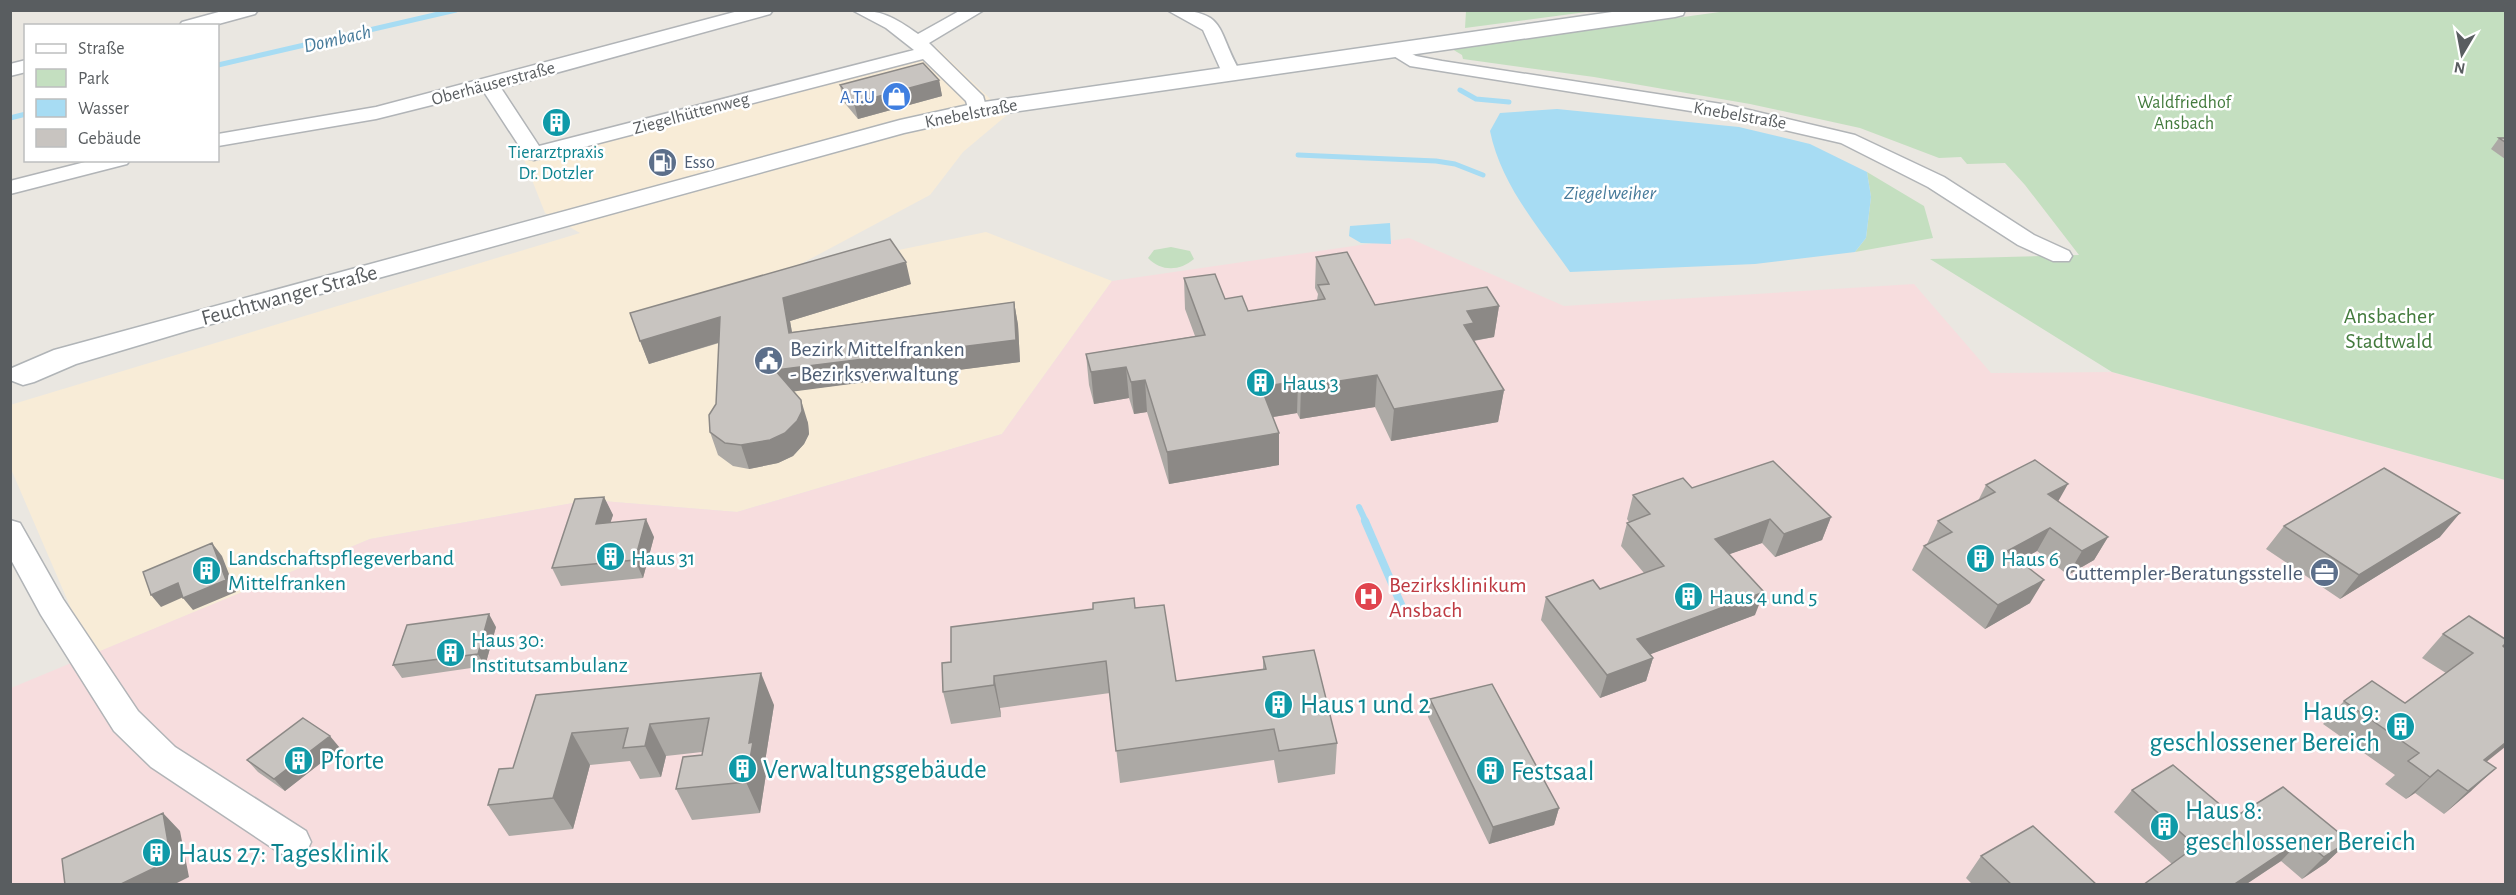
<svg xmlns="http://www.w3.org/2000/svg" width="2516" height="895" font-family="'Alegreya Sans',sans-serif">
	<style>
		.commercial { fill: #f8ecd7 }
		.medical { fill: #f7ddde }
		.green { fill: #c4dfc0 }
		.water { fill: #a7dcf3 }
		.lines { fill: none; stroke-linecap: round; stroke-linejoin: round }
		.stream-far2 { stroke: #a7dcf3; stroke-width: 5 }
		.stream-far1 { stroke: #a7dcf3; stroke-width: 6 }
		.stream { stroke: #a7dcf3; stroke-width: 8 }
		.minor-casing { stroke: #b1b4b7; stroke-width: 3 }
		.secondary-casing { stroke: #b0b4b7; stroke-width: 3 }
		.minor { fill: #fff; fill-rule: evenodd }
		.secondary { fill: #fff; fill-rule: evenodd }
		.wall { fill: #aca9a5 }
		.shaded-wall { fill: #8c8986 }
		.building { fill: #c8c4c0; stroke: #8c8986; stroke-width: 1.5 }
		.labels { text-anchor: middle; stroke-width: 5; stroke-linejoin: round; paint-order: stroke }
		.far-street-label { font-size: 18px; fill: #595d60; stroke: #fff }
		.far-shop-label { font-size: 18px; fill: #366cbe; stroke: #fff; text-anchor: end }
		.far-park-label { font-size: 18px; fill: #437b3d; stroke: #fff }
		.far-culture-label { font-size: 18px; fill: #0d838f; stroke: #fff }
		.far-service-label { font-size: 18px; fill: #4e5e75; stroke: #fff; text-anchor: start }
		.far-water-label { font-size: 20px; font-style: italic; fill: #467a9a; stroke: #fff }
		.street-label { font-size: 22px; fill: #595d60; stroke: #fff }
		.park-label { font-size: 22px; fill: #437b3d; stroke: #fff }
		.service-label { font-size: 22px; fill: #4e5e75; stroke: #fff; text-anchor: start }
		.culture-label { font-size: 22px; fill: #0d838f; stroke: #fff; text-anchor: start }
		.health-label { font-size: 22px; fill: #be3a42; stroke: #fff; text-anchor: start }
		.near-culture-label { font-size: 27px; fill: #0d838f; stroke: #fff; text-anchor: start }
	</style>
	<rect width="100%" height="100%" fill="#eae7e1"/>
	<path class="commercial" d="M 936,47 L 1007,115 L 963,152 L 930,195 L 782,274 L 986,232 L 1112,281 L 1002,434 L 737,512 L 590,500 L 370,539 L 91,655 L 11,469 L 10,405 L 580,233 L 545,213 L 521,152 Z"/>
	<path class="medical" d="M 1409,238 L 1564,306 L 1914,284 L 1991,373 L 2112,372 L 2505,480 L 2505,884 L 11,884 L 11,688 L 370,539 L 590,500 L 737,512 L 1002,434 L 1112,281 Z"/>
	<path class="green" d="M 1734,10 L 2505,11 L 2505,480 L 2112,372 L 1930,259 L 2079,255 L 2025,185 L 2005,163 L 1967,164 L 1961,157 L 1939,158 L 1860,128 L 1750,104 L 1594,77 L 1463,59 L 1462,55 L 1452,49 Z
		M 1466,11 L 1466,10 L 1594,11 L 1465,28 Z
		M 1867,172 L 1924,206 L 1933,238 L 1855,252 L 1866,238 L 1871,197 Z
		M 1171,247 L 1190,251 L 1194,259 C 1180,271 1161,272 1148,258 L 1154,250 Z"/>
	<path class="water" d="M 1557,109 L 1739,127 L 1810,144 L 1867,172 L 1871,197 L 1866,238 L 1855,252 L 1755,264 L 1570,272 C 1539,228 1501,185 1490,131 L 1500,113 Z
		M 1390,223 L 1391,244 L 1361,243 L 1349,236 L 1350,226 Z"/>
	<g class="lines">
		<path class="stream-far2" d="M 218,65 L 456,10
			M 1460,90 L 1476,99 L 1509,102
			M 10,118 L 26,114
			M 1298,155 L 1436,161 L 1455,164 L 1483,175"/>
		<path class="stream-far1" d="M 1359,507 L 1366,522"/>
		<path class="stream" d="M 1365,521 L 1403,609"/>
		<defs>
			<path id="minor" d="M 226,10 L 258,10 L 255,14 L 211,26 L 179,26 L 182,22 Z
				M 742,10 L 773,10 L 770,14 L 501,88 L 539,146 L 914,50 L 886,28 L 852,10 C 882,10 894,17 918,34 L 961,10 L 984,10 L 929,43 L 983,96 L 987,110 L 984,114 L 970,114 L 966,101 L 923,59 L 534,160 L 527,158 L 484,92 L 376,119 L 218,146 L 218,134 L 376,107 Z
				M 1167,10 C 1229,10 1215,29 1241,73 L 1238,77 L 1224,77 L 1203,30 Z
				M 1393,44 L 1416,56 L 1442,61 L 1728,105 L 1855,135 L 1944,177 L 2034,235 L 2069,251 L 2072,256 L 2069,261 L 2053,261 L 2018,245 L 1928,187 L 1841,143 L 1728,117 L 1410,66 L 1384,50 Z
				M 26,60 L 26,72 L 10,76 L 10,64 Z
				M 93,160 L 130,160 L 127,164 L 10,194 L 10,181 Z
				M 10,520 L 20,523 L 63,599 L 138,711 L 175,747 L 306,831 L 311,842 L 306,853 L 293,858 L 280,853 L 151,767 L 114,731 L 41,615 L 10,558 Z"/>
			<path id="secondary" d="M 1626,10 L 1685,10 L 1683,15 L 1675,17 L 977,117 L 904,133 L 190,330 L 76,364 L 34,382 L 23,385 L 10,380 L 12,368 L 54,350 L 900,120 L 977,103 Z"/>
		</defs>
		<use href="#minor" class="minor-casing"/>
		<use href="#secondary" class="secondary-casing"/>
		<use href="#minor" class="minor"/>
		<use href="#secondary" class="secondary"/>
	</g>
	<path class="wall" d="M 939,80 L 942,96 L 858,119 L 843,101 L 840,85 Z
		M 2499,138 L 2505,138 L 2505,159 L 2491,149 Z
		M 1316,257 L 1375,305 L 1499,306 L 1494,337 L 1474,341 L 1504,390 L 1498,422 L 1391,441 L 1375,407 L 1300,419 L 1297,413 L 1273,417 L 1279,465 L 1169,484 L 1147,412 L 1134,414 L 1129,398 L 1094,404 L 1089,385 L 1086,354 L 1195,336 L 1185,309 L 1184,278 L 1225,299 L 1248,311 L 1317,300 L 1318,294 L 1315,288 Z
		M 911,284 L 790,321 L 792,332 L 1014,302 L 1018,325 L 1020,362 L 793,391 L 808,423 L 809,434 L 804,444 L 793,456 L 778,463 L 749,469 L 733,466 L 718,455 L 710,432 L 716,404 L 719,343 L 649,364 L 630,313 Z
		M 1986,485 L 2058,501 L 2108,537 L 2094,560 L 2068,575 L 2037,551 L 2019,561 L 2030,603 L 1985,629 L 1912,570 L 1924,546 L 1927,544 L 1938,521 L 1978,501 Z
		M 1692,488 L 1831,517 L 1822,540 L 1775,557 L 1762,543 L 1729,554 L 1755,615 L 1650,654 L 1653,658 L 1646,681 L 1600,698 L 1541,620 L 1546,597 L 1600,589 L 1644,573 L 1621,546 L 1627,523 L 1629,522 L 1627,519 L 1633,495 Z
		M 604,497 L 613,515 L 610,523 L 654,537 L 643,578 L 561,586 L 552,568 Z
		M 2284,526 L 2440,537 L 2340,599 L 2266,549 Z
		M 1135,608 L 1176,681 L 1263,669 L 1263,657 L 1337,743 L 1335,774 L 1278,783 L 1274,760 L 1120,783 L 1110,693 L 1000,708 L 1001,717 L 951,724 L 943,692 L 951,662 Z
		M 496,627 L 485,666 L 402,678 L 393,665 Z
		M 2443,634 L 2505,645 L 2504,647 L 2487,762 L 2471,791 L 2444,814 L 2415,793 L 2406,799 L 2385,784 L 2395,775 L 2323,724 L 2344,701 L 2405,703 L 2446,673 L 2422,658 Z
		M 536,695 L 774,705 L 764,768 L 766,774 L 760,813 L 692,820 L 676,789 L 702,755 L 702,752 L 666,756 L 661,777 L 640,779 L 630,761 L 590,765 L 573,829 L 509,836 L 488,805 L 513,768 Z
		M 1430,699 L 1559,808 L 1554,825 L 1489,844 L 1428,717 Z
		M 340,748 L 285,791 L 258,772 L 247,760 Z
		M 2132,790 L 2235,817 L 2349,841 L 2326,863 L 2302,879 L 2281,861 L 2245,885 L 2143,885 L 2172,864 L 2114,812 Z
		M 1981,856 L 2097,885 L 1973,885 L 1966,878 Z"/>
	<path class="shaded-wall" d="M 939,80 L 942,96 L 858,119 L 854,103 Z
		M 906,262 L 911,284 L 790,321 L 796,356 L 789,333 L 783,298 Z
		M 1014,302 L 1018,325 L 1020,362 L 782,393 L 775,370 Z
		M 1499,306 L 1494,337 L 1471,341 L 1465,325 L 1467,311 Z
		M 720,317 L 727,340 L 649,364 L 640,341 Z
		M 1126,367 L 1129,398 L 1094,404 L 1091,372 Z
		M 1377,375 L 1375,407 L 1300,419 L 1301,387 Z
		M 1145,380 L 1147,412 L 1134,414 L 1131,382 Z
		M 1298,381 L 1297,413 L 1261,419 L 1261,387 Z
		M 1504,390 L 1498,422 L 1391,441 L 1394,409 Z
		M 801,400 L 808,423 L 809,434 L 804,444 L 793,456 L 778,463 L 749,469 L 741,445 Z
		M 1279,433 L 1279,465 L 1169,484 L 1167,452 Z
		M 2068,484 L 2055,507 L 2048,494 Z
		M 604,497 L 613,515 L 604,542 L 596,524 Z
		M 2460,513 L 2440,537 L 2340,599 L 2359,575 Z
		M 1831,517 L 1822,540 L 1775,557 L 1784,534 Z
		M 646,519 L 654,537 L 643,578 L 635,560 Z
		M 1770,519 L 1762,543 L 1707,562 L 1715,539 Z
		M 2050,528 L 2037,551 L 1994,574 L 2007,551 Z
		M 2108,537 L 2094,560 L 2068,575 L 2082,551 Z
		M 212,543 L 222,556 L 236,592 L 193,610 L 183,598 Z
		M 2044,580 L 2030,603 L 1985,629 L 1998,605 Z
		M 178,583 L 188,595 L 161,607 L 151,595 Z
		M 1764,592 L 1755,615 L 1630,662 L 1637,639 Z
		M 489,614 L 496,627 L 485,666 L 478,654 Z
		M 1653,658 L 1646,681 L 1600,698 L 1607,675 Z
		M 761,673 L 774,705 L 764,768 L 766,774 L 760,813 L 746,782 L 749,743 Z
		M 994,676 L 1000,708 L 1001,717 L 994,685 Z
		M 650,724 L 666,756 L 661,777 L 645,746 Z
		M 572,733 L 590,765 L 573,829 L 553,798 Z
		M 330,736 L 340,748 L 285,791 L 274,779 Z
		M 2505,743 L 2505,747 L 2460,783 L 2484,760 Z
		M 2496,768 L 2471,791 L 2444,814 L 2468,791 Z
		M 2438,770 L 2415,793 L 2406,799 L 2430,777 Z
		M 1559,808 L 1554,825 L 1489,844 L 1493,827 Z
		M 163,813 L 180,831 L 189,877 L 173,885 L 119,885 Z
		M 2302,839 L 2281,861 L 2245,885 L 2232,885 Z
		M 2349,841 L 2326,863 L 2302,879 L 2324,857 Z"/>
	<path class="building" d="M 923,63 L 939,80 L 854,103 L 840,85 Z
		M 2499,138 L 2505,138 L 2505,142 Z
		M 890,239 L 906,262 L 783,298 L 789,333 L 1014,302 L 1016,340 L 775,370 L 801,400 L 802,411 L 797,421 L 785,433 L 770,440 L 741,445 L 725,443 L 710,432 L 709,415 L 716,404 L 720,317 L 640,341 L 630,313 Z
		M 1347,252 L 1375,305 L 1487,287 L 1499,306 L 1467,311 L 1474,323 L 1464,325 L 1504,390 L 1394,409 L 1377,375 L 1301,387 L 1298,381 L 1261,387 L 1279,433 L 1167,452 L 1145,380 L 1131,382 L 1126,367 L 1091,372 L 1086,354 L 1205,335 L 1184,278 L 1215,274 L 1225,299 L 1242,296 L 1248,311 L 1325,299 L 1318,285 L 1329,284 L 1316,257 Z
		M 2035,460 L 2068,484 L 2048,494 L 2108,537 L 2082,551 L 2050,528 L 2007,551 L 2044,580 L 1998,605 L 1924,546 L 1952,532 L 1938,521 L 1995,492 L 1986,485 Z
		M 1773,461 L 1831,517 L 1784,534 L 1770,519 L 1715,539 L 1764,592 L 1637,639 L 1653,658 L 1607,675 L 1546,597 L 1593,580 L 1600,589 L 1664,566 L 1627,523 L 1650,514 L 1633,495 L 1683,478 L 1692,488 Z
		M 2384,468 L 2460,513 L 2359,575 L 2284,526 Z
		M 604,497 L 596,524 L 646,519 L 635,560 L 552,568 L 575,499 Z
		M 212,543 L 226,580 L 183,598 L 178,583 L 151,595 L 143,572 Z
		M 1134,598 L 1135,608 L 1164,605 L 1176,681 L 1266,669 L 1263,657 L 1314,650 L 1337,743 L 1279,751 L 1274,729 L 1116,751 L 1106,661 L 994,676 L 994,685 L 943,692 L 942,663 L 951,662 L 951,627 L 1093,609 L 1093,603 Z
		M 489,614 L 478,654 L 393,665 L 407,625 Z
		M 2469,616 L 2505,639 L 2505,644 L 2503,646 L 2505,648 L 2505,743 L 2484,760 L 2496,768 L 2468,791 L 2438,770 L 2430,777 L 2408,761 L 2419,753 L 2344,701 L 2372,681 L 2405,703 L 2473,653 L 2443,634 Z
		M 761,673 L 749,743 L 753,742 L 746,782 L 676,789 L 683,757 L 702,755 L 709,718 L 650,724 L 645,746 L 623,748 L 628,728 L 572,733 L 553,798 L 488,805 L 499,769 L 513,768 L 536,695 Z
		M 1492,684 L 1559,808 L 1493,827 L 1430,699 Z
		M 303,718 L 330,736 L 274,779 L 247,760 Z
		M 2173,765 L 2235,817 L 2283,787 L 2349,841 L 2324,857 L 2302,839 L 2233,885 L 2143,885 L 2196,846 L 2132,790 Z
		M 163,813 L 171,860 L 119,885 L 65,885 L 62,859 Z
		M 2033,826 L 2097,885 L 2012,885 L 1981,856 Z"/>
	<defs>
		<symbol id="shop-disc" viewBox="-11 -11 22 22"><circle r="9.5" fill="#3f7fe0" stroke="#fff"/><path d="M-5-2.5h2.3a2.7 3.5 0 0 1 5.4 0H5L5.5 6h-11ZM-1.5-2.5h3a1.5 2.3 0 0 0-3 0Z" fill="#fff"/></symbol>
		<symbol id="building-disc" viewBox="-11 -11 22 22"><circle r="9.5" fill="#0f9aa8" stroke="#fff"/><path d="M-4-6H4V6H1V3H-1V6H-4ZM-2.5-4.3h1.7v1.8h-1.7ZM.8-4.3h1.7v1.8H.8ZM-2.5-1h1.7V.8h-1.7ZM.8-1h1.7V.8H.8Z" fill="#fff"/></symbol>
		<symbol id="fuel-disc" viewBox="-11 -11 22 22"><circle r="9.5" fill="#5c6f8a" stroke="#fff"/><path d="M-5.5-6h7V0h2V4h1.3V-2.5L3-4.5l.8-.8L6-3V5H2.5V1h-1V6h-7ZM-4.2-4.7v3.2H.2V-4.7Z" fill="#fff"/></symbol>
		<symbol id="civic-disc" viewBox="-11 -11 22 22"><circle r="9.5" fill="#5c6f8a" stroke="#fff"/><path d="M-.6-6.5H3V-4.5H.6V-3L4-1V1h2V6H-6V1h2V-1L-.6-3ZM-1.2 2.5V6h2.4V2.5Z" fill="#fff"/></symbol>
		<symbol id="office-disc" viewBox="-11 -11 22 22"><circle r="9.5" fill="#5c6f8a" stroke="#fff"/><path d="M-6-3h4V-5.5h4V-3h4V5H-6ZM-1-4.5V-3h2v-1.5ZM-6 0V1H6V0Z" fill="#fff"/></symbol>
		<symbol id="hospital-disc" viewBox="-11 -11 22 22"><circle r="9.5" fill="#e0444e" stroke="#fff"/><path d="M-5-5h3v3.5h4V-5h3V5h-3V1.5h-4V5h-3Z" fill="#fff"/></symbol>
	</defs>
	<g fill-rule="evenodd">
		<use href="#shop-disc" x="880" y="80" width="33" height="33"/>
		<use href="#building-disc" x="540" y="106" width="33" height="33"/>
		<use href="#fuel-disc" x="646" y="146" width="33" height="33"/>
		<use href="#civic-disc" x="752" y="344" width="33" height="33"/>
		<use href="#building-disc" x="1244" y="366" width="33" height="33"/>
		<use href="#building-disc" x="594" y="540" width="33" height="33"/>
		<use href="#building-disc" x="1964" y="542" width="33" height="33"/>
		<use href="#building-disc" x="190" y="554" width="33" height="33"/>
		<use href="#office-disc" x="2308" y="556" width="33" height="33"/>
		<use href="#building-disc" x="1672" y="580" width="33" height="33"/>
		<use href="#hospital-disc" x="1352" y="580" width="33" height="33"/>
		<use href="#building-disc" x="434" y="636" width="33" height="33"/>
		<use href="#building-disc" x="1262" y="688" width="33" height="33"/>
		<use href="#building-disc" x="2384" y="710" width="33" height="33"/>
		<use href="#building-disc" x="282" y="744" width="33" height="33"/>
		<use href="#building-disc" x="726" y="752" width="33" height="33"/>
		<use href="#building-disc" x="1474" y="754" width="33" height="33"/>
		<use href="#building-disc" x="2148" y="810" width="33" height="33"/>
		<use href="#building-disc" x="140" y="836" width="33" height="33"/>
	</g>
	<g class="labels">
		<g class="far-street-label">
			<text transform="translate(493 83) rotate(-15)" y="6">Oberhäuserstraße</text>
			<text transform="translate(691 113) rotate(-15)" y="6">Ziegelhüttenweg</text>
			<text transform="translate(971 113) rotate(-11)" y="6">Knebelstraße</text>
			<text transform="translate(1740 115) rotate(10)" y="6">Knebelstraße</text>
		</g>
		<g class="far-shop-label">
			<text x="875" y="103">A.T.U</text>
		</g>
		<g class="far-park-label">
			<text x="2184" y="108">Waldfriedhof<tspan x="2184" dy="21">Ansbach</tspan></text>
		</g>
		<g class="far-culture-label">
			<text x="556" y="158">Tierarztpraxis<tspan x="556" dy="21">Dr. Dotzler</tspan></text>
		</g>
		<g class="far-service-label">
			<text x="684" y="168">Esso</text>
		</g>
		<g class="far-water-label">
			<text transform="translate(337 38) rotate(-13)" y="7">Dombach</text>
			<text x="1610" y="199">Ziegelweiher</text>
		</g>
		<g class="street-label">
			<text transform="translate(289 294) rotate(-15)" y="8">Feuchtwanger Straße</text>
		</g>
		<g class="park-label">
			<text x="2389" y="323">Ansbacher<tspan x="2389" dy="25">Stadtwald</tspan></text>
		</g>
		<g class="service-label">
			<text x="790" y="356">Bezirk Mittelfranken<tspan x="790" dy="25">- Bezirksverwaltung</tspan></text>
			<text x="2303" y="580" text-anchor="end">Guttempler-Beratungsstelle</text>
		</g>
		<g class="culture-label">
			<text x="1282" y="390">Haus 3</text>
			<text x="228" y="565">Landschaftspflegeverband<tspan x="228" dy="25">Mittelfranken</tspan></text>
			<text x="631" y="565">Haus 31</text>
			<text x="2001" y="566">Haus 6</text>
			<text x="1709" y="604">Haus 4 und 5</text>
			<text x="471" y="647">Haus 30:<tspan x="471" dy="25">Institutsambulanz</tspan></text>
		</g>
		<g class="health-label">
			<text x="1389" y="592">Bezirksklinikum<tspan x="1389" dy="25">Ansbach</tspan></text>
		</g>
		<g class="near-culture-label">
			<text x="1300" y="713">Haus 1 und 2</text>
			<text x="2380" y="720" text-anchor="end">Haus 9:<tspan x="2380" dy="31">geschlossener Bereich</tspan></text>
			<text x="320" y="769">Pforte</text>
			<text x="763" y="778">Verwaltungsgebäude</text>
			<text x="1511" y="780">Festsaal</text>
			<text x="2185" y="819">Haus 8:<tspan x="2185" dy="31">geschlossener Bereich</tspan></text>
			<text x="178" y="862">Haus 27: Tagesklinik</text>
		</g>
	</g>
	<rect width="2516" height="895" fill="none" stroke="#595d60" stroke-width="24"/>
	<rect x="24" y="24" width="195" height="138" fill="#ffffff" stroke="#bdbebf" stroke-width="1.5"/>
	<rect x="36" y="44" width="30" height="9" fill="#ffffff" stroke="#bdbebf" stroke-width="1.5"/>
	<text x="78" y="54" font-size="18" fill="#595d60">Straße</text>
	<rect x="36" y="69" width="30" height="18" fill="#c4dfc0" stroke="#bdbebf" stroke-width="1.5"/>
	<text x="78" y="84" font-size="18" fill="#595d60">Park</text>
	<rect x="36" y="99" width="30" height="18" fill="#a7dcf3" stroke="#bdbebf" stroke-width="1.5"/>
	<text x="78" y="114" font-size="18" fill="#595d60">Wasser</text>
	<rect x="36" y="129" width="30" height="18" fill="#c8c4c0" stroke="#bdbebf" stroke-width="1.5"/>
	<text x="78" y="144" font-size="18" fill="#595d60">Gebäude</text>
	<g transform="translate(2462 54) rotate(190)" stroke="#ffffff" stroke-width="4.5" paint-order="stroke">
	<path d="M0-4.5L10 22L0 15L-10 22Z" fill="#595d60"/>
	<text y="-9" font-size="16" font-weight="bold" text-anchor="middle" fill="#595d60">N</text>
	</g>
</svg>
